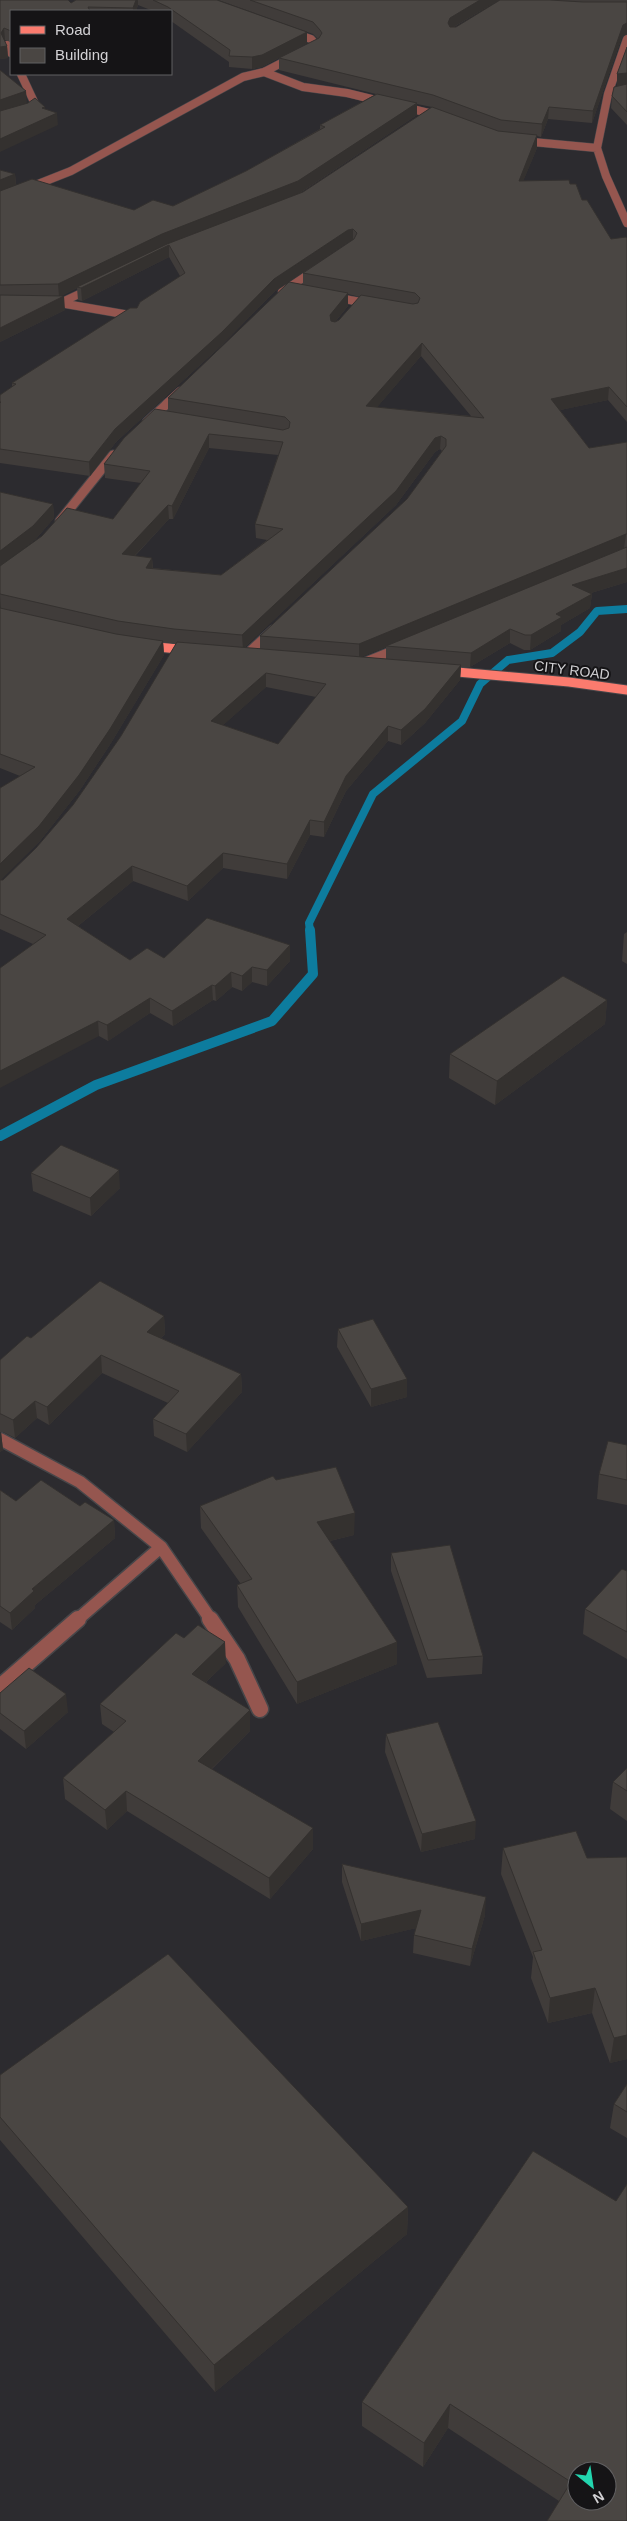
<svg xmlns="http://www.w3.org/2000/svg" width="627" height="2521" font-family="Arial,sans-serif">
	<style>
		.lines { fill: none; stroke-linecap: round; stroke-linejoin: round }
		.stream-far1 { stroke: #0d7c9e; stroke-width: 8 }
		.stream { stroke: #0d7c9e; stroke-width: 10 }
		.minor-far3-casing { stroke: #474649; stroke-width: 9 }
		.minor-far2-casing { stroke: #474649; stroke-width: 11 }
		.minor-far1-casing { stroke: #474649; stroke-width: 15 }
		.minor-casing { stroke: #474649; stroke-width: 19 }
		.major-casing { stroke: #474649; stroke-width: 11 }
		.minor-far3 { stroke: #95564f; stroke-width: 8 }
		.minor-far2 { stroke: #95564f; stroke-width: 9 }
		.minor-far1 { stroke: #95564f; stroke-width: 12 }
		.minor { stroke: #95564f; stroke-width: 16 }
		.major { stroke: #fb7b6e; stroke-width: 9 }
		.wall { fill: #403c3a; fill-rule: evenodd }
		.shaded-wall { fill: #34312f }
		.building { fill: #4a4643; stroke: #34312f; fill-rule: evenodd }
		.labels { text-anchor: middle; stroke-width: 4; stroke-linejoin: round; paint-order: stroke }
		.far-street-label { font-size: 14px; fill: #d2d1d4; stroke: #151416 }
	</style>
	<rect width="100%" height="100%" fill="#2c2b2f"/>
	<g class="lines">
		<path class="stream-far1" d="M 310,931 L 309,923 L 373,794 L 462,721 L 480,684 L 508,660 L 552,653 L 580,632 L 597,611 L 627,609"/>
		<path class="stream" d="M 0,1136 L 96,1085 L 272,1021 L 313,974 L 310,930"/>
		<defs>
			<path id="minor-far3" d="M 627,39 L 608,94 L 597,148 L 606,176 L 627,223
				M 7,45 L 11,53
				M 264,72 L 303,87 L 347,93 L 441,116
				M 0,118 L 27,110 L 35,104 L 21,74
				M 522,141 L 597,148
				M 0,199 L 71,171 L 243,77 L 264,72 L 316,45 L 311,39 L 290,32
				M 282,292 L 315,270
				M 333,297 L 372,304
				M 47,303 L 60,303 L 92,288
				M 60,303 L 135,316
				M 166,404 L 180,391"/>
			<path id="minor-far2" d="M 147,422 L 168,403
				M 60,521 L 113,455
				M 247,654 L 273,630
				M 363,663 L 400,648"/>
			<path id="minor-far1" d="M 0,1439 L 80,1482 L 161,1547 L 211,1620
				M 77,1620 L 161,1547"/>
			<path id="minor" d="M 210,1619 L 237,1659 L 260,1709
				M 0,1687 L 78,1619"/>
			<path id="major" d="M 147,646 L 189,650
				M 446,671 L 569,682 L 627,690"/>
		</defs>
		<use href="#minor-far3" class="minor-far3-casing"/>
		<use href="#minor-far2" class="minor-far2-casing"/>
		<use href="#minor-far1" class="minor-far1-casing"/>
		<use href="#minor" class="minor-casing"/>
		<use href="#major" class="major-casing"/>
		<use href="#minor-far3" class="minor-far3"/>
		<use href="#minor-far2" class="minor-far2"/>
		<use href="#minor-far1" class="minor-far1"/>
		<use href="#minor" class="minor"/>
		<use href="#major" class="major"/>
	</g>
	<path class="wall" d="M 0,0 L 70,2 L 71,3 L 76,0 L 217,0 L 307,43 L 262,67 L 252,69 L 229,67 L 229,62 L 171,21 L 171,11 L 153,11 L 138,5 L 136,11 L 11,11 L 11,42 L 5,40 L 4,41 L 7,46 L 8,58 L 0,59 Z
		M 218,0 L 499,0 L 454,27 L 456,27 L 500,0 L 627,0 L 627,34 L 622,37 L 592,123 L 548,119 L 541,137 L 537,136 L 537,148 L 523,181 L 570,184 L 611,239 L 627,238 L 627,422 L 608,400 L 560,410 L 589,448 L 627,442 L 627,582 L 591,593 L 592,594 L 590,608 L 561,625 L 561,631 L 530,650 L 524,650 L 510,643 L 470,667 L 461,667 L 460,680 L 425,723 L 401,745 L 388,741 L 346,791 L 324,837 L 310,835 L 287,879 L 223,868 L 188,901 L 133,881 L 78,926 L 130,960 L 164,958 L 290,945 L 290,961 L 267,986 L 252,982 L 242,991 L 232,987 L 216,1001 L 213,1000 L 173,1026 L 150,1013 L 108,1041 L 99,1036 L 33,944 L 0,929 L 0,788 L 20,776 L 0,768 L 0,492 L 53,504 L 54,518 L 35,540 L 6,561 L 113,519 L 141,483 L 105,478 L 104,464 L 168,411 L 168,398 L 303,285 L 303,273 L 349,242 L 348,242 L 274,292 L 222,345 L 116,442 L 90,476 L 0,463 L 0,395 L 12,387 L 12,383 L 137,308 L 180,276 L 169,257 L 82,301 L 78,300 L 77,288 L 61,296 L 65,310 L 0,342 L 0,170 L 15,174 L 16,185 L 134,210 L 173,206 L 246,171 L 320,129 L 320,125 L 376,94 L 279,70 L 279,58 L 318,39 L 313,34 ZM 417,104 L 432,107 L 303,192 L 300,193 L 417,115 ZM 348,294 L 360,297 L 339,320 L 335,322 L 348,306 ZM 421,356 L 471,416 L 377,407 ZM 209,448 L 278,455 L 255,524 L 256,538 L 267,540 L 221,575 L 153,568 L 152,558 L 135,556 L 169,519 L 173,519 ZM 440,449 L 442,451 L 407,499 L 260,636 L 260,649 L 244,648 L 396,505 L 435,452 ZM 624,548 L 625,548 L 519,592 ZM 163,642 L 176,644 L 121,736 L 73,805 L 36,848 L 3,880 L 0,880 L 40,841 L 80,790 L 111,743 L 164,655 ZM 386,647 L 386,659 L 361,657 ZM 266,687 L 316,697 L 278,744 L 223,725 Z
		M 627,47 L 627,125 L 611,108 L 612,96 L 617,86 L 617,74 Z
		M 627,932 L 627,964 L 622,961 L 624,934 Z
		M 607,1000 L 605,1024 L 495,1105 L 449,1078 L 450,1054 Z
		M 31,1173 L 120,1188 L 91,1216 L 33,1191 Z
		M 164,1316 L 165,1334 L 161,1338 L 241,1374 L 242,1392 L 187,1452 L 154,1436 L 153,1419 L 168,1403 L 102,1373 L 49,1425 L 37,1418 L 15,1438 L 3,1432 L 1,1432 L 3,1450 L 0,1452 L 0,1360 L 31,1338 Z
		M 338,1329 L 407,1379 L 407,1397 L 371,1407 L 337,1347 Z
		M 627,1445 L 627,1505 L 597,1499 L 599,1474 Z
		M 276,1480 L 354,1535 L 330,1541 L 397,1642 L 397,1664 L 297,1704 L 238,1607 L 237,1585 L 241,1584 L 201,1528 L 200,1506 Z
		M 0,1490 L 16,1501 L 80,1506 L 114,1520 L 115,1538 L 35,1605 L 35,1608 L 12,1630 L 0,1622 Z
		M 391,1553 L 483,1656 L 482,1674 L 427,1678 L 391,1571 Z
		M 627,1571 L 627,1659 L 583,1634 L 585,1609 Z
		M 226,1663 L 206,1682 L 250,1731 L 212,1769 L 313,1849 L 270,1899 L 127,1811 L 107,1830 L 65,1799 L 63,1778 L 114,1732 L 102,1724 L 100,1704 Z
		M 0,1693 L 68,1712 L 26,1749 L 0,1729 Z
		M 386,1734 L 475,1839 L 421,1852 L 385,1752 Z
		M 627,1768 L 627,1821 L 610,1809 L 613,1782 Z
		M 503,1848 L 587,1858 L 627,2059 L 610,2063 L 592,2013 L 548,2023 L 531,1978 L 533,1957 L 501,1874 Z
		M 342,1864 L 485,1915 L 470,1966 L 413,1953 L 414,1935 L 416,1928 L 361,1941 L 342,1882 Z
		M 0,2075 L 408,2207 L 407,2234 L 215,2392 L 0,2140 Z
		M 627,2084 L 627,2138 L 610,2128 L 614,2104 Z
		M 533,2151 L 627,2521 L 559,2501 L 448,2428 L 423,2467 L 362,2426 L 362,2402 Z"/>
	<path class="shaded-wall" d="M 136,0 L 138,0 L 138,5 L 136,11 L 133,11 L 133,8 Z
		M 480,0 L 499,0 L 450,29 L 448,23 L 450,18 Z
		M 627,23 L 627,34 L 622,37 L 592,123 L 593,111 L 623,25 Z
		M 4,28 L 5,40 L 1,45 L 1,33 Z
		M 307,32 L 307,43 L 262,67 L 252,69 L 252,57 Z
		M 7,46 L 8,58 L 0,59 L 0,47 Z
		M 627,73 L 627,85 L 617,86 L 617,74 Z
		M 26,91 L 27,103 L 0,112 L 0,100 Z
		M 417,103 L 417,115 L 298,194 L 163,247 L 77,287 L 77,288 L 59,297 L 58,284 Z
		M 45,107 L 46,118 L 57,113 L 58,125 L 0,152 L 0,139 L 42,108 Z
		M 549,107 L 548,119 L 541,137 L 542,124 Z
		M 537,135 L 537,148 L 518,194 L 519,181 Z
		M 15,174 L 16,187 L 0,193 L 0,180 Z
		M 353,229 L 353,242 L 348,242 L 274,292 L 222,345 L 116,442 L 90,476 L 89,462 L 115,429 L 274,279 L 348,230 Z
		M 169,245 L 169,257 L 82,301 L 81,288 Z
		M 348,293 L 348,306 L 330,328 L 330,315 Z
		M 64,296 L 65,310 L 0,342 L 0,328 Z
		M 422,343 L 421,356 L 366,420 L 366,406 Z
		M 609,387 L 608,400 L 551,412 L 551,399 Z
		M 209,434 L 209,448 L 173,519 L 172,506 Z
		M 441,436 L 440,449 L 435,452 L 396,505 L 243,649 L 242,635 L 435,438 Z
		M 53,504 L 54,518 L 35,540 L 0,566 L 0,551 Z
		M 168,505 L 169,519 L 123,568 L 122,554 Z
		M 626,534 L 624,548 L 388,646 L 386,646 L 386,647 L 359,658 L 359,644 Z
		M 152,558 L 153,572 L 146,568 Z
		M 627,568 L 627,582 L 571,599 L 572,585 Z
		M 0,594 L 1,609 L 0,609 Z
		M 592,594 L 590,608 L 561,625 L 561,631 L 530,650 L 531,635 L 556,614 Z
		M 510,629 L 510,643 L 470,667 L 471,653 Z
		M 163,641 L 164,655 L 111,743 L 80,790 L 40,841 L 0,881 L 0,864 Z
		M 461,665 L 460,680 L 425,723 L 401,745 L 401,730 Z
		M 266,673 L 266,687 L 211,736 L 211,721 Z
		M 388,726 L 388,741 L 346,791 L 324,837 L 324,822 L 346,776 Z
		M 310,820 L 310,835 L 287,879 L 287,864 Z
		M 223,853 L 223,868 L 188,901 L 187,886 Z
		M 132,866 L 133,881 L 68,934 L 67,919 Z
		M 290,945 L 290,961 L 267,986 L 267,970 Z
		M 252,967 L 252,982 L 242,991 L 242,976 Z
		M 231,972 L 232,987 L 216,1001 L 215,986 Z
		M 212,985 L 213,1000 L 173,1026 L 172,1011 Z
		M 150,998 L 150,1013 L 108,1041 L 107,1025 Z
		M 607,1000 L 605,1024 L 495,1105 L 497,1081 Z
		M 98,1021 L 99,1036 L 0,1088 L 0,1071 Z
		M 119,1170 L 120,1188 L 91,1216 L 90,1198 Z
		M 164,1316 L 165,1334 L 148,1349 L 147,1332 Z
		M 101,1355 L 102,1373 L 49,1425 L 47,1407 Z
		M 241,1374 L 242,1392 L 187,1452 L 186,1434 Z
		M 407,1379 L 407,1397 L 371,1407 L 371,1389 Z
		M 35,1401 L 37,1418 L 15,1438 L 13,1420 Z
		M 0,1432 L 1,1432 L 3,1450 L 0,1452 Z
		M 355,1513 L 354,1535 L 317,1544 L 317,1522 Z
		M 114,1520 L 115,1538 L 35,1605 L 35,1608 L 12,1630 L 10,1613 L 32,1589 Z
		M 225,1642 L 226,1663 L 193,1694 L 192,1674 Z
		M 397,1642 L 397,1664 L 297,1704 L 297,1682 Z
		M 66,1694 L 68,1712 L 26,1749 L 24,1731 Z
		M 250,1710 L 250,1731 L 199,1781 L 198,1761 Z
		M 126,1791 L 127,1811 L 107,1830 L 105,1810 Z
		M 476,1821 L 475,1839 L 421,1852 L 422,1834 Z
		M 313,1828 L 313,1849 L 270,1899 L 269,1878 Z
		M 486,1897 L 485,1915 L 470,1966 L 472,1949 Z
		M 421,1910 L 421,1927 L 361,1941 L 361,1924 Z
		M 595,1988 L 592,2013 L 548,2023 L 550,1998 Z
		M 627,2035 L 627,2059 L 610,2063 L 614,2038 Z
		M 408,2207 L 407,2234 L 215,2392 L 214,2365 Z
		M 450,2404 L 448,2428 L 423,2467 L 424,2443 Z"/>
	<path class="building" d="M 0,0 L 68,0 L 71,3 L 76,0 L 136,0 L 133,8 L 88,7 L 90,11 L 11,11 L 11,31 L 4,28 L 1,33 L 7,46 L 0,47 Z
		M 153,0 L 217,0 L 307,32 L 262,55 L 252,57 L 229,56 L 230,50 L 168,7 Z
		M 250,0 L 480,0 L 450,18 L 448,23 L 450,27 L 456,27 L 500,0 L 550,0 L 583,2 L 627,2 L 627,23 L 623,25 L 593,111 L 549,107 L 542,124 L 501,120 L 433,95 L 279,58 L 319,38 L 322,33 L 320,30 L 313,22 Z
		M 627,47 L 627,73 L 617,74 Z
		M 0,70 L 26,91 L 0,100 Z
		M 627,84 L 627,112 L 612,96 L 614,87 Z
		M 377,94 L 417,103 L 298,181 L 162,234 L 58,284 L 0,285 L 0,191 L 32,179 L 134,210 L 153,200 L 173,206 L 246,171 L 325,127 L 320,125 Z
		M 35,98 L 45,107 L 42,108 L 57,113 L 0,139 L 0,111 L 28,103 Z
		M 432,107 L 498,131 L 537,135 L 519,181 L 569,180 L 570,184 L 576,184 L 582,200 L 587,200 L 611,239 L 626,237 L 627,238 L 627,407 L 609,387 L 551,399 L 589,448 L 627,442 L 627,534 L 626,534 L 359,644 L 260,636 L 407,499 L 446,446 L 446,439 L 441,436 L 435,438 L 396,491 L 242,635 L 174,629 L 118,621 L 0,594 L 0,566 L 42,536 L 67,508 L 113,519 L 150,471 L 104,464 L 124,438 L 155,409 L 283,430 L 289,428 L 290,422 L 285,417 L 168,398 L 289,282 L 348,293 L 330,315 L 331,321 L 335,322 L 339,320 L 361,295 L 413,304 L 418,303 L 420,298 L 415,293 L 303,273 L 354,239 L 357,233 L 353,229 L 348,230 L 274,279 L 222,332 L 115,429 L 89,462 L 0,449 L 0,403 L 1,402 L 0,402 L 0,395 L 16,384 L 12,383 L 130,308 L 137,308 L 140,302 L 185,273 L 169,245 L 81,288 L 77,287 L 167,244 L 303,192 ZM 422,343 L 484,418 L 366,406 ZM 209,434 L 283,442 L 255,524 L 283,529 L 221,575 L 146,568 L 152,558 L 122,554 L 168,505 L 172,506 Z
		M 0,170 L 15,174 L 0,180 Z
		M 0,295 L 64,296 L 0,328 Z
		M 0,492 L 53,504 L 33,526 L 0,551 Z
		M 627,547 L 627,568 L 572,585 L 592,594 L 556,614 L 562,617 L 531,635 L 525,635 L 510,629 L 471,653 L 386,646 Z
		M 0,608 L 116,634 L 163,641 L 110,729 L 79,775 L 39,826 L 0,864 L 0,788 L 35,767 L 0,754 Z
		M 177,642 L 461,665 L 425,709 L 401,730 L 388,726 L 346,776 L 324,822 L 310,820 L 287,864 L 223,853 L 187,886 L 132,866 L 67,919 L 130,960 L 147,948 L 164,958 L 207,918 L 290,945 L 267,970 L 252,967 L 242,976 L 231,972 L 215,986 L 212,985 L 172,1011 L 150,998 L 107,1025 L 98,1021 L 0,1071 L 0,968 L 46,935 L 0,914 L 0,880 L 3,880 L 36,848 L 73,805 L 121,736 ZM 266,673 L 326,684 L 278,744 L 211,721 Z
		M 563,976 L 607,1000 L 497,1081 L 450,1054 Z
		M 61,1145 L 119,1170 L 90,1198 L 31,1173 Z
		M 100,1281 L 164,1316 L 147,1332 L 241,1374 L 186,1434 L 153,1419 L 179,1391 L 101,1355 L 47,1407 L 35,1401 L 13,1420 L 1,1414 L 0,1414 L 0,1360 L 27,1336 L 31,1338 Z
		M 373,1319 L 407,1379 L 371,1389 L 338,1329 Z
		M 608,1441 L 627,1445 L 627,1480 L 599,1474 Z
		M 336,1467 L 355,1513 L 317,1522 L 397,1642 L 297,1682 L 237,1585 L 252,1579 L 200,1506 L 273,1476 L 276,1480 Z
		M 41,1480 L 80,1506 L 85,1502 L 114,1520 L 32,1589 L 34,1591 L 10,1613 L 0,1606 L 0,1490 L 16,1501 Z
		M 450,1545 L 483,1656 L 428,1660 L 391,1553 Z
		M 622,1569 L 627,1571 L 627,1632 L 585,1609 Z
		M 198,1625 L 225,1642 L 192,1674 L 250,1710 L 198,1761 L 313,1828 L 269,1878 L 126,1791 L 105,1810 L 63,1778 L 126,1721 L 100,1704 L 176,1633 L 184,1638 Z
		M 29,1668 L 66,1694 L 24,1731 L 0,1713 L 0,1693 Z
		M 438,1722 L 476,1821 L 422,1834 L 386,1734 Z
		M 627,1768 L 627,1791 L 613,1782 Z
		M 576,1831 L 587,1858 L 627,1857 L 627,2035 L 614,2038 L 595,1988 L 550,1998 L 533,1952 L 542,1950 L 503,1848 Z
		M 342,1864 L 486,1897 L 472,1949 L 414,1935 L 421,1910 L 361,1924 Z
		M 168,1954 L 408,2207 L 214,2365 L 0,2117 L 0,2075 Z
		M 627,2084 L 627,2112 L 614,2104 Z
		M 533,2151 L 616,2201 L 627,2184 L 627,2521 L 547,2521 L 571,2482 L 450,2404 L 424,2443 L 362,2402 ZM 577,2471 L 607,2471 L 607,2501 L 577,2501 Z"/>
	<g class="labels">
		<g class="far-street-label">
			<text transform="translate(572 670) rotate(7)" y="5">CITY ROAD</text>
		</g>
	</g>
	<rect x="10" y="10" width="162" height="65" fill="#151416" stroke="#616062"/>
	<rect x="20" y="26" width="25" height="8" fill="#fb7b6e" stroke="#616062"/>
	<text x="55" y="35" font-size="15" fill="#d2d1d4">Road</text>
	<rect x="20" y="48" width="25" height="15" fill="#4a4643" stroke="#616062"/>
	<text x="55" y="60" font-size="15" fill="#d2d1d4">Building</text>
	<g transform="translate(592 2486) rotate(150)"><circle r="24" fill="#151416" stroke="#616062"/>
	<path d="M0-4L9 19L0 12L-9 19Z" fill="#23d5af"/>
	<text y="-8" font-size="14" font-weight="bold" text-anchor="middle" fill="#d2d1d4">N</text>
	</g>
</svg>
